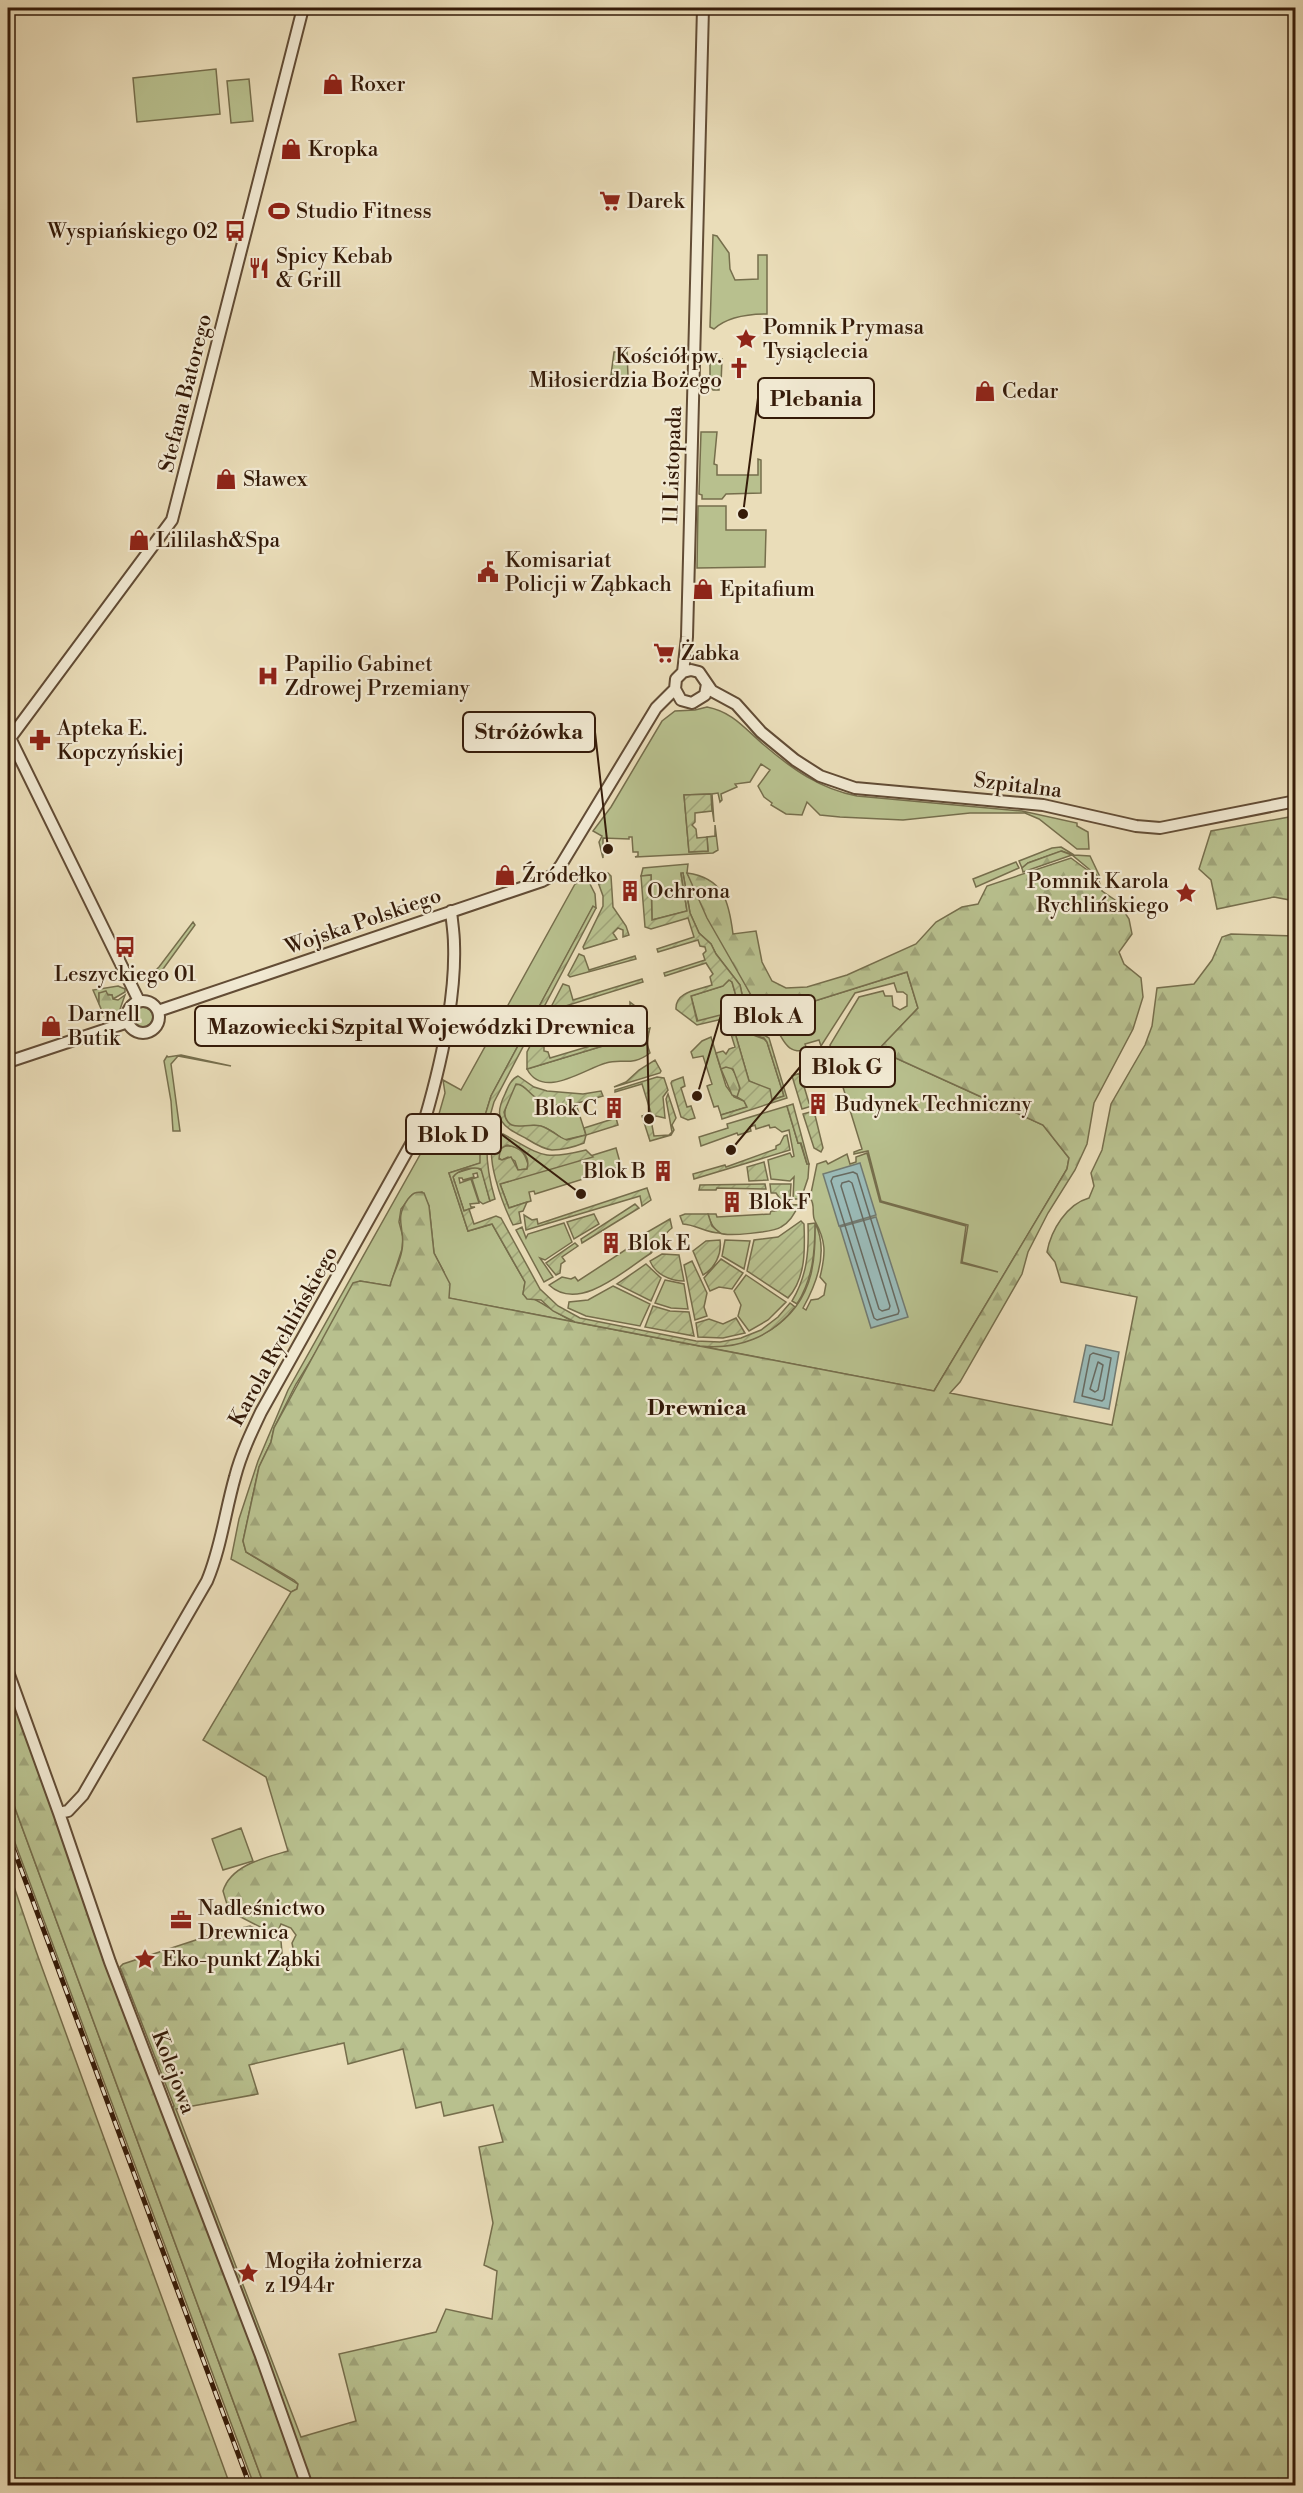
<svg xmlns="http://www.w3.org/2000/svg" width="1303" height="2493" font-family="'Libre Bodoni',serif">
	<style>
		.green { fill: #b8c08e; stroke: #766e4c; stroke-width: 1.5 }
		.forest { fill: url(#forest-firs); stroke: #766e4c; stroke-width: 1.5; fill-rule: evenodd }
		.garden { fill: url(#garden-furrows); stroke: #766e4c; stroke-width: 1.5; fill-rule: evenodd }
		.water { fill: #9abab7; stroke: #727a71; stroke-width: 1.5 }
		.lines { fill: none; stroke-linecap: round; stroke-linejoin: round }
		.shore { stroke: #686a60; stroke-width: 1.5 }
		.tertiary-casing { stroke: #624c35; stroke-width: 14 }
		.tertiary { stroke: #f1e9d2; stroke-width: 10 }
		.rail-casing { stroke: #351b09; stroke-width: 5 }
		.rail { stroke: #f1e9d2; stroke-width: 3; stroke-dasharray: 9; stroke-linecap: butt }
		.labels { text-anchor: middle; stroke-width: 4.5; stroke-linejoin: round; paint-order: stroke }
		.poi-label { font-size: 21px; fill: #351b09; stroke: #f1e9d2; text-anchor: start }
		.street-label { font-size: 21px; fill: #351b09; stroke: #f1e9d2 }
		.neighbourhood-label { font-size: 22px; font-weight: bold; fill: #351b09; stroke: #f1e9d2 }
		.leader { fill: none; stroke: #351b09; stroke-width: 2 }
		.callout-dot { fill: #351b09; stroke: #f1e9d2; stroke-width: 2 }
		.callout { fill: #f1e9d2; stroke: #351b09; stroke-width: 2 }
		.callout-label { font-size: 22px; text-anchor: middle; font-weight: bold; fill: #351b09 }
	</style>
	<defs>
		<pattern id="forest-firs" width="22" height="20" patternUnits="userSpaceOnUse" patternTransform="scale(1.5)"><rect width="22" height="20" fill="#b8c08e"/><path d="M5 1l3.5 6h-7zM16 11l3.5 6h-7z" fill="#9fa479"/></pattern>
		<pattern id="garden-furrows" width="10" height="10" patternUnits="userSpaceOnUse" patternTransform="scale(1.5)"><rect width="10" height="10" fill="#b8c08e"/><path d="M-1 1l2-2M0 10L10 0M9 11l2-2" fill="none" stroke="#9fa479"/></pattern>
	</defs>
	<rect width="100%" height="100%" fill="#eaddb9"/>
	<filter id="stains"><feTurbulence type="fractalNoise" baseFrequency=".00333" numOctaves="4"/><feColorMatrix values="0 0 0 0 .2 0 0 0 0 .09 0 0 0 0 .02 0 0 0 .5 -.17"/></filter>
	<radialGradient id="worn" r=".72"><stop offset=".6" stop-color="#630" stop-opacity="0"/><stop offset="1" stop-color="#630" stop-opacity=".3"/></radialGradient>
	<path class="green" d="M 216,69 L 220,114 L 137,122 L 133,78 Z
		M 249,79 L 253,121 L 231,123 L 227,81 Z
		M 713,235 L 717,236 L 729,253 L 730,269 L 735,280 L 758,279 L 758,255 L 767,255 L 767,314 C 749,314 727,317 714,329 L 710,327 Z
		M 614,352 L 627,352 L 628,376 L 611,375 Z
		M 722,359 L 721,384 L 719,385 L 719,390 L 713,390 L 710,387 L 710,363 Z
		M 701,432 L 717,432 L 714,464 L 717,465 L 717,475 L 758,475 L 758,459 L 761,460 L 761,493 L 726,494 L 722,499 L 702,499 L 702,495 L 699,494 Z
		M 698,506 L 726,506 L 726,530 L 766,530 L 765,567 L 697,568 Z
		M 707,707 C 733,712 745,729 764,745 C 792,769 820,789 857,796 L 1022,811 L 1077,823 L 1077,826 L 1088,832 L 1089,849 L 1077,849 L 1039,819 L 1025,813 L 970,813 L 903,820 L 840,817 L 820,815 L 807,802 L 802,815 L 786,814 L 771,805 L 772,803 L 764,797 L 758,786 L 770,770 L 761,764 L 750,782 L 735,784 L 737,787 L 721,794 L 722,800 L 720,802 L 718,793 L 712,794 L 714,822 L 710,794 L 684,795 L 689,852 L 708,851 L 707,837 L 715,836 L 715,825 L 718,850 L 713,853 L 635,857 L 638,856 L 638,852 L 633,852 L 632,837 L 629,837 L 629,839 L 603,838 L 603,858 L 599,842 L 602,836 L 593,831 L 611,807 L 662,721 L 675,711 L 695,710 Z
		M 1061,847 L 1074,855 L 1090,856 L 1101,879 L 1072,855 L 1062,851 L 1028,863 L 1022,868 L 1019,861 L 1052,848 Z
		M 1016,862 L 1019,868 L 976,887 L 973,879 Z
		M 688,864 L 687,873 L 751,995 L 786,1010 L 907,972 L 918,1008 L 878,1050 L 1043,1125 L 1069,1158 L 1067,1169 L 934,1391 L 700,1346 C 749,1350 798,1325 811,1274 C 815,1257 815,1241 815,1223 C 829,1251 817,1283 803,1308 L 806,1310 L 811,1300 L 818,1299 L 824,1295 L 826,1284 L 820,1277 C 826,1253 826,1241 815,1221 C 811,1214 816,1205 810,1198 L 817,1164 L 826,1161 L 828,1164 L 847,1154 L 850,1164 L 856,1162 L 856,1157 L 867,1153 L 880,1202 L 966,1226 L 961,1263 L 998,1272 L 962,1262 L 968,1225 L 881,1201 L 868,1151 L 854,1154 L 854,1152 L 862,1149 L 830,1045 L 859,997 L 883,991 L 885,996 L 892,996 L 893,1006 L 900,1010 L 907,1006 L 907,995 L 903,992 L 897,992 L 894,983 L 855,993 L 821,1046 L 819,1040 L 805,1044 L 807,1050 C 785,1055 784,1038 774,1026 L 747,1017 L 740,985 L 716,954 L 711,944 L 699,933 L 690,913 L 683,873 L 681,874 L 687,911 L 652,920 L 651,875 L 641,876 L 643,868 Z
		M 585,874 L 595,894 L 596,908 L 593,907 L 491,1096 L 480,1132 L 481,1163 L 449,1173 L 468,1231 L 492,1224 L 525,1282 L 523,1294 C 542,1301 556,1314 575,1322 L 448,1298 L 444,1272 L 434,1253 L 429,1206 L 422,1192 L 412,1195 L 401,1209 L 399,1222 L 403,1237 L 402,1249 L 390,1286 L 360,1281 L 296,1384 L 274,1428 L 271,1442 L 259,1467 L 243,1541 L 246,1552 L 298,1584 L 297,1589 L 291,1592 L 231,1559 L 239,1519 L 258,1461 L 288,1390 L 435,1128 L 445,1093 L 443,1080 L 461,1090 L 575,884 L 584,880 L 577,880 Z
		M 193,922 L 195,925 L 158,976 L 159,981 L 149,980 L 147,978 L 159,967 Z
		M 729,980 L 732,982 L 740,1010 L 698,1022 L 691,996 L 722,986 Z
		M 118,986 L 125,989 L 125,992 L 113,999 L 112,995 L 99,993 L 99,1004 L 93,990 Z
		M133 1017a10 10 0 1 1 20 0a10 10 0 1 1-20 0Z
		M 649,1032 L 647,1044 L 650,1053 C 632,1067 622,1058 606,1063 C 584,1069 543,1100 527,1069 Z
		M 745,1032 L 764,1039 L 767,1042 L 784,1096 L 771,1100 L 760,1086 L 749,1081 L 735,1033 Z
		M 711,1037 L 726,1086 L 734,1097 L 744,1101 L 747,1107 L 721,1115 L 718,1106 L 714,1107 L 707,1086 L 712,1084 L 703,1056 L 693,1058 L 691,1052 L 702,1041 Z
		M 181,1055 L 231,1066 L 178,1056 L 171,1064 L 180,1131 L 173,1131 L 171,1101 L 164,1061 L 167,1056 L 168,1057 Z
		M 520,1084 C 541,1100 547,1110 576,1104 L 586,1135 L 564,1140 C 557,1135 549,1127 539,1126 C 533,1124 526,1127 520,1127 C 493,1127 509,1097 515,1085 Z
		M 787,1106 L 798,1143 L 800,1142 L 807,1164 L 809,1164 L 808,1178 L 801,1199 L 793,1199 L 794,1177 L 790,1181 L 771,1179 L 768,1160 L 790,1153 L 792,1157 L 794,1156 L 789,1130 L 782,1132 L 775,1127 L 770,1128 L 769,1125 L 756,1129 L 755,1125 L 750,1127 L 751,1131 L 738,1135 L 737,1133 L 701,1146 L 699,1137 L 728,1128 L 727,1124 Z
		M 504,1146 C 519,1145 524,1151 528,1164 L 527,1169 L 518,1170 L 515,1161 L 508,1157 L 502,1160 L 499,1158 L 500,1149 Z
		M 616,1148 L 621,1166 L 613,1169 L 614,1172 L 601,1176 L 599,1174 L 535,1194 L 534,1191 L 529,1192 L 531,1201 L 509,1208 L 500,1184 Z
		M 476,1167 L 482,1171 L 490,1201 L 483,1204 L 479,1201 L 472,1179 L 478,1177 L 477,1173 L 473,1174 L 474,1177 L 463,1180 L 462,1178 L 459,1178 L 460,1183 L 471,1179 L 479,1203 L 470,1204 L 471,1207 L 475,1207 L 464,1211 L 453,1177 L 456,1173 Z
		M 781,1204 L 799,1205 C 794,1214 790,1222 781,1227 C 774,1232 727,1237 720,1233 C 713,1229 710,1223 708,1214 L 716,1214 L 717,1217 L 770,1214 L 771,1211 L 776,1211 Z
		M 564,1223 L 572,1242 L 545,1260 L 540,1258 L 553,1277 L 544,1282 L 516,1230 L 522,1227 L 526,1238 L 528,1234 Z
		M 644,1234 L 651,1244 L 651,1253 C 625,1270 579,1313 549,1285 L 562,1277 L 571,1279 L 575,1277 L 578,1281 L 639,1241 L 638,1239 Z
		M 725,1240 L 750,1241 L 744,1269 L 722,1256 Z
		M 746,1275 L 786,1302 L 768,1320 L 749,1331 L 738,1316 L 741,1305 L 734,1291 Z
		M 665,1280 L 684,1284 L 688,1309 L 671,1308 L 655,1303 Z
		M 613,1286 L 650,1304 L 640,1326 L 586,1316 L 568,1308 L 569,1302 L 588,1300 Z
		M 8,1789 L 264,2485 L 254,2485 L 8,1824 Z
		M 241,1828 L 253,1861 L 223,1870 L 212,1839 Z"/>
	<path class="forest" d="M 1295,816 L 1295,901 L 1274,897 L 1217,909 L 1211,880 L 1199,869 L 1211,831 Z
		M 1061,851 L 1072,855 L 1023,872 L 1022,868 L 1028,863 Z
		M 1071,858 L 1098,878 L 1102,891 L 1118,902 L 1129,919 L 1132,934 L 1119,952 L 1124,964 L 1141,978 L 1143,997 L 1133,1029 L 1094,1103 L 1087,1144 L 1075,1170 L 1048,1213 L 1028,1252 L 1022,1274 L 960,1382 L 950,1393 L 1112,1425 L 1137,1297 L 1061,1282 L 1055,1262 L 1047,1252 C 1051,1230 1067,1204 1089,1198 L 1094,1186 L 1091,1173 L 1102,1150 L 1111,1104 L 1145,1045 L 1152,1026 L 1157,988 L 1194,984 L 1212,960 L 1222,937 L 1231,934 L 1295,936 L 1295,2485 L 312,2485 L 171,2110 L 174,2106 L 120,1967 L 123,1964 L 211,1935 L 250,1926 L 281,1941 L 282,1953 L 277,1956 L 287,1960 L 294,1953 L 292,1943 L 296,1935 L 291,1928 L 281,1924 L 276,1935 L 229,1911 L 223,1891 C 231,1865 264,1858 288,1851 L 266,1777 L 203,1740 L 291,1592 L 297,1589 L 298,1584 L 294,1580 L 246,1552 L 243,1541 L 259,1467 L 271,1442 L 274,1428 L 353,1283 L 360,1281 L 390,1286 C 393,1273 400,1263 402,1250 C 406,1228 393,1220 408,1199 C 413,1193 416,1191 424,1193 L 429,1206 L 434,1253 L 450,1284 L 449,1298 L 934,1391 L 1067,1169 L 1069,1158 L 1043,1125 L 878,1050 L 918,1008 L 907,972 L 786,1010 L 751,995 L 707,918 L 687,873 C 724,878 729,902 733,934 L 756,931 L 762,962 L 772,981 L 786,988 L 807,987 L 847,975 L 916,944 L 936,922 L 962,907 L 978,904 L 987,886 ZM 344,2043 L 348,2064 L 403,2049 L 416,2108 L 441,2102 L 444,2116 L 493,2105 L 503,2142 L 479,2147 L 493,2223 L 484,2265 L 497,2271 L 492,2319 L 446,2309 L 436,2332 L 339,2354 L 356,2421 L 301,2437 L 176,2109 L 258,2094 L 249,2065 Z
		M 106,991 L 108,995 L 112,995 L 113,999 L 118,1000 L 125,995 L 118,1015 L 105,1018 L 99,1004 L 99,993 Z
		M 723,1067 L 731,1067 C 737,1075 743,1089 737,1097 L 732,1095 L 721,1069 Z
		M 8,1685 L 303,2485 L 264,2485 L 8,1789 Z
		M 8,1869 L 36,1951 L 230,2485 L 8,2485 Z"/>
	<path class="garden" d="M 711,794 L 712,811 L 695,813 L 695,822 L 692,825 L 696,829 L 697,838 L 707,837 L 708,851 L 689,852 L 684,795 Z
		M 608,873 L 611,876 L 613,907 L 626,926 L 629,935 L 623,937 L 623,930 L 618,928 L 613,933 L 617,939 L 584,949 L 583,947 L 603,906 L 603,896 L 595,874 Z
		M 681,873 L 683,873 L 690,913 L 699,933 L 711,944 L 716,954 L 740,985 L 747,1017 L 731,1017 L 697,1025 L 676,1009 C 675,991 699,990 712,985 L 710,977 L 713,974 L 706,963 L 665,976 L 664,973 L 705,960 L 703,954 L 706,951 L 705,947 L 700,946 L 698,940 L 658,952 L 657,949 L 694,937 L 688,918 L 651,929 L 645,927 L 641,876 L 651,875 L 652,920 L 687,911 ZM 729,980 L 732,982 L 740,1010 L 697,1021 L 691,996 L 723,986 Z
		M 593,906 L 596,908 L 494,1102 C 483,1135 485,1166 495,1199 L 490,1201 L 481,1169 C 473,1166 458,1170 453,1177 L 464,1211 L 469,1209 L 474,1224 L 496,1216 L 501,1218 L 540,1289 L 558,1306 L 580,1318 L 696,1341 L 720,1342 L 741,1338 L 761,1330 L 778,1317 L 790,1303 L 795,1307 C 772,1337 738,1350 700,1346 L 575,1322 L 553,1311 L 541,1300 L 527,1299 L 523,1294 L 525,1282 L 492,1224 L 468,1231 L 449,1173 L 480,1163 L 480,1132 L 491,1096 Z
		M 579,954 L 584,956 L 589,970 L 635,956 L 636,959 L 570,977 L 568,975 Z
		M 642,979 L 643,982 L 556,1009 L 551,1007 L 563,984 L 569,986 L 573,1000 Z
		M 630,1002 L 635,1006 L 637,1013 L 636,1017 L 631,1011 L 544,1038 L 544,1051 L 548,1052 L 550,1058 L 650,1028 L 649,1032 L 527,1069 L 527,1052 L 546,1015 L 551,1017 L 555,1031 L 630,1008 Z
		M 739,1029 L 764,1035 L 769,1038 L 787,1098 L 722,1119 L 721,1115 L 747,1107 L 744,1101 L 737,1097 L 740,1088 L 733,1069 L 726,1067 L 721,1069 L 716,1053 L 723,1051 L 726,1054 L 729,1049 L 735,1047 L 730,1031 ZM 745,1032 L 764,1038 L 767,1042 L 784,1096 L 772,1100 L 770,1089 L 749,1081 L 735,1033 Z
		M 655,1060 L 661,1071 L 660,1073 L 614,1087 L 626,1082 L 639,1070 Z
		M 800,1073 L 809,1103 L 812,1106 L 802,1109 L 792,1076 Z
		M 518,1076 L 534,1087 L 547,1091 L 583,1094 L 601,1091 L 603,1096 C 581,1102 555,1113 535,1097 C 528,1092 524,1084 516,1084 L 504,1112 C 508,1135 525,1122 541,1126 C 551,1129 557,1137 567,1140 L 586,1135 L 584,1128 L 616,1118 L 618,1125 L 586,1135 L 584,1143 C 574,1147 563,1150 552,1150 C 543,1149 535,1144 527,1139 C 505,1127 491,1122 505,1094 C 508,1087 511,1079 518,1076 Z
		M 657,1077 L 664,1078 L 668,1090 L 663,1097 L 665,1118 L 656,1116 L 651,1120 L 654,1136 L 669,1135 L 672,1132 L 666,1099 L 668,1094 L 676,1118 L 672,1125 L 674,1130 L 671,1135 L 650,1141 L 642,1116 L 651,1113 L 642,1084 L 615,1092 L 615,1090 Z
		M 683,1077 L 685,1086 L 681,1088 L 687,1107 L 691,1106 L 695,1118 L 688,1120 L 681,1117 L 671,1083 L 672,1081 Z
		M 793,1104 L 809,1164 L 807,1164 L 801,1143 L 798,1143 L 787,1106 Z
		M 814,1111 L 823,1148 L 821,1152 L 814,1148 L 803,1114 Z
		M 497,1134 L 503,1134 C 542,1155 541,1161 586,1150 L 593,1157 L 500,1184 L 509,1208 L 527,1202 L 523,1211 L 519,1212 L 521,1223 L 513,1225 C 504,1207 481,1151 497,1134 ZM 507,1145 C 520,1147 531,1156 527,1169 L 518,1170 L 511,1157 L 502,1160 L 499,1159 L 500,1149 Z
		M 787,1135 L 790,1150 L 694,1179 L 693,1174 L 725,1165 L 726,1167 L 776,1149 L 776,1146 L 780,1144 L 784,1136 Z
		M 764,1162 L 768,1180 L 749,1181 L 747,1167 Z
		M 765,1184 L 766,1189 L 717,1188 L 716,1190 L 699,1190 L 700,1185 Z
		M 770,1184 L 791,1184 L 790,1199 L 781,1200 L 776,1193 L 771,1193 Z
		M 647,1188 L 651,1200 L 642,1206 L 640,1196 L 526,1230 L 524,1215 L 532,1220 L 537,1219 L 538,1224 Z
		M 635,1204 L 639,1208 L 582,1243 L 581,1239 Z
		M 594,1214 L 599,1224 L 574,1239 L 567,1222 Z
		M 685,1214 L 708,1214 L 712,1226 L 720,1233 C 706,1233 697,1225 683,1224 L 680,1216 Z
		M 670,1219 L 672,1228 C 662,1235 660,1246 651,1253 L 651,1244 L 644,1234 Z
		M 801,1221 L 804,1224 C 805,1249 806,1278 788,1298 L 747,1271 L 754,1240 L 778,1237 Z
		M 815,1223 C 815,1253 813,1278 797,1304 L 792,1301 C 807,1276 809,1252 808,1224 Z
		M 706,1241 L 720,1240 C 722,1254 715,1268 703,1275 L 693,1251 Z
		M 575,1243 L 578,1246 L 562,1257 L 565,1261 L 561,1264 L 560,1273 L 556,1275 L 546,1263 Z
		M 662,1254 L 679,1255 L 684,1281 C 670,1281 655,1274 650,1261 Z
		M 721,1259 L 743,1273 L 732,1289 L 719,1287 L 710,1291 L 704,1278 Z
		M 692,1261 L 707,1293 L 704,1307 L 707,1316 L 695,1320 L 684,1265 Z
		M 646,1264 L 661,1278 L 651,1301 L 617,1284 Z
		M 653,1306 L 670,1311 L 689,1312 L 694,1336 L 645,1327 Z
		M 736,1318 L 745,1333 L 723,1338 L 698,1337 L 696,1323 L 709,1319 L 723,1324 Z"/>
	<path class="water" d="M 860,1163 L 876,1215 L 839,1226 L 823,1174 Z
		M 876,1217 L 908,1317 L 871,1328 L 840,1227 Z
		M 1086,1345 L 1119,1352 L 1109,1409 L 1074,1402 Z"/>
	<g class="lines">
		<path class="shore" d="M 853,1172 L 857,1174 L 899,1311 L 898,1314 L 877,1320 L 874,1318 L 831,1181 L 833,1177 Z
			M 849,1181 L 852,1183 L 890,1306 L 889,1309 L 882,1311 L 879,1309 L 841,1186 L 842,1183 Z
			M 1093,1353 L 1111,1358 L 1104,1399 L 1102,1401 L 1082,1396 L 1090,1355 Z
			M 1098,1362 L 1103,1365 L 1098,1390 L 1095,1392 L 1090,1389 Z"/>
		<defs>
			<path id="tertiary" d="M 683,672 L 687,637 L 703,8
				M 707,684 L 705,695 L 692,703 L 681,700 L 675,689 L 676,679 L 683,672 L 691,670 L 699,672 L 712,691 L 736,704 L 761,732 L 795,760 L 820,776 L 855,788 L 1043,805 L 1136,826 L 1160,828 L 1296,801
				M 10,738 L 139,1001
				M 8,741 L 172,520 L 303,8
				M127 1017a16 16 0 1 1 32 0a16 16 0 1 1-32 0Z
				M 158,1011 L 542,881 L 553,875 L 561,865 L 656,708 L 675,689
				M 8,1062 L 128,1022
				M 8,1672 L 59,1813 L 110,1962 L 261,2356 L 307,2486
				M 59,1813 L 68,1811 L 83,1795 L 207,1581 C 221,1548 225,1512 235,1477 C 241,1454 251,1433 261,1412 L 425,1119 C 440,1067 456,997 454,944 C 454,933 452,922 451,911"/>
		</defs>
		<use href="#tertiary" class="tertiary-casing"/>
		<use href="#tertiary" class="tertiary"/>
		<defs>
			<path id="rail" d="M 8,1834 L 250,2486"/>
		</defs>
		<use href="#rail" class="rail-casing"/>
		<use href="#rail" class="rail"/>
	</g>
	<defs>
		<symbol id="shop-bare" viewBox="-9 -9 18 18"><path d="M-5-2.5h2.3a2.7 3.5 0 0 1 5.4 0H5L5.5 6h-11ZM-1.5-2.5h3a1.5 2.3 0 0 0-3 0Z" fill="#8f2418" stroke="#f1e9d2" stroke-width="2.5" paint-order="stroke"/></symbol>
		<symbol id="supermarket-bare" viewBox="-9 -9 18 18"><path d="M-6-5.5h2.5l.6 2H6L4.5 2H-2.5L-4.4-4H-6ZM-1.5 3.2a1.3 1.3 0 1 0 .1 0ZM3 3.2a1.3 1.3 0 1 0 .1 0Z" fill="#8f2418" stroke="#f1e9d2" stroke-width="2.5" paint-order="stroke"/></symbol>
		<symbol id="stadium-bare" viewBox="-9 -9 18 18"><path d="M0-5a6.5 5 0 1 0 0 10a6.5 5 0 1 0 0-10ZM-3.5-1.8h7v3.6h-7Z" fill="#8f2418" stroke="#f1e9d2" stroke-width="2.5" paint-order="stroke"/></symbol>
		<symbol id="bus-bare" viewBox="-9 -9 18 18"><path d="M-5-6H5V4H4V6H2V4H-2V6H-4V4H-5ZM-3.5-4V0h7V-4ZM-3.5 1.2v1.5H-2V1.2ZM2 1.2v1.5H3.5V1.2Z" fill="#8f2418" stroke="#f1e9d2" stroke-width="2.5" paint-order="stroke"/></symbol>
		<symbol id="restaurant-bare" viewBox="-9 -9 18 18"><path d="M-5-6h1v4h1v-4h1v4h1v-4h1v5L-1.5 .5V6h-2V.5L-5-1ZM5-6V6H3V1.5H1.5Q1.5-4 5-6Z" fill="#8f2418" stroke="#f1e9d2" stroke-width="2.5" paint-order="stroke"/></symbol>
		<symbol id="sight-bare" viewBox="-9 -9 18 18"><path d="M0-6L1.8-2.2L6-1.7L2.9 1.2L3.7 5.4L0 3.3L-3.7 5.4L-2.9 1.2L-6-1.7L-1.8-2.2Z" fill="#8f2418" stroke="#f1e9d2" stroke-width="2.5" paint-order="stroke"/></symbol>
		<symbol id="church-bare" viewBox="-9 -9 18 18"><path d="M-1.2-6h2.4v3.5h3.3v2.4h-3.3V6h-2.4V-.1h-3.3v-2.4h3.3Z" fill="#8f2418" stroke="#f1e9d2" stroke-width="2.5" paint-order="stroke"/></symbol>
		<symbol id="civic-bare" viewBox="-9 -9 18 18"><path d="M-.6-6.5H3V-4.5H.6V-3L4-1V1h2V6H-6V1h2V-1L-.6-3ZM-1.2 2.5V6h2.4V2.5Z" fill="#8f2418" stroke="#f1e9d2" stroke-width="2.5" paint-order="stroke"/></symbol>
		<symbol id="hospital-bare" viewBox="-9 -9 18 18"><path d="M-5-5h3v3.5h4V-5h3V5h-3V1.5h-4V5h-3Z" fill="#8f2418" stroke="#f1e9d2" stroke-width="2.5" paint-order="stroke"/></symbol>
		<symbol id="pharmacy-bare" viewBox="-9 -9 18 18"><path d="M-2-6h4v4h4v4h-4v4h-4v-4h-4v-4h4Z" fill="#8f2418" stroke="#f1e9d2" stroke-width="2.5" paint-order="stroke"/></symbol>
		<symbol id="building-bare" viewBox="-9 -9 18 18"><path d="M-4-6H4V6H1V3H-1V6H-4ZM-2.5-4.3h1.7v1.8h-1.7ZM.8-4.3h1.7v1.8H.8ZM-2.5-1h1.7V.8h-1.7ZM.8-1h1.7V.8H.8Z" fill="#8f2418" stroke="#f1e9d2" stroke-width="2.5" paint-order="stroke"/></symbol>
		<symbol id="office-bare" viewBox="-9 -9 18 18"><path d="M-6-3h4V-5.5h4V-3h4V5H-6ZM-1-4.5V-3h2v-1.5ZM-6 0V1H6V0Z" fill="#8f2418" stroke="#f1e9d2" stroke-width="2.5" paint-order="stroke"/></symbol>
	</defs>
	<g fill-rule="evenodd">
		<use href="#shop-bare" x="318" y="69" width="30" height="30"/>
		<use href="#shop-bare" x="276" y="134" width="30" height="30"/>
		<use href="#supermarket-bare" x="595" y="186" width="30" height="30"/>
		<use href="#stadium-bare" x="264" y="196" width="30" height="30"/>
		<use href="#bus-bare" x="220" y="216" width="30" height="30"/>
		<use href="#restaurant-bare" x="244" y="253" width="30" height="30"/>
		<use href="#sight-bare" x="731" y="324" width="30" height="30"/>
		<use href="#church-bare" x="724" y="353" width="30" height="30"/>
		<use href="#shop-bare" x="970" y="376" width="30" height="30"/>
		<use href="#shop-bare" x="211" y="464" width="30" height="30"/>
		<use href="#shop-bare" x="124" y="525" width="30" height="30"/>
		<use href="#civic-bare" x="473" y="557" width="30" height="30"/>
		<use href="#shop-bare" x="688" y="574" width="30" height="30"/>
		<use href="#supermarket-bare" x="649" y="638" width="30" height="30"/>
		<use href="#hospital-bare" x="253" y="661" width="30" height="30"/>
		<use href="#pharmacy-bare" x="25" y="725" width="30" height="30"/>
		<use href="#shop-bare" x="490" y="860" width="30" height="30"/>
		<use href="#building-bare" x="615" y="876" width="30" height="30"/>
		<use href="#sight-bare" x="1171" y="878" width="30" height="30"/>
		<use href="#bus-bare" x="110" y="932" width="30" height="30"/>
		<use href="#shop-bare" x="36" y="1011" width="30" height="30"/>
		<use href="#building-bare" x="803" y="1089" width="30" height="30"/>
		<use href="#building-bare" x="599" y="1093" width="30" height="30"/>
		<use href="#building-bare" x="648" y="1156" width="30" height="30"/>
		<use href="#building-bare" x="717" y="1187" width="30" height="30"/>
		<use href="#building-bare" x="596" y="1228" width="30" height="30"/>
		<use href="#office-bare" x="166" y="1905" width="30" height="30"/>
		<use href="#sight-bare" x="130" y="1944" width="30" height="30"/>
		<use href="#sight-bare" x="233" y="2258" width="30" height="30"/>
	</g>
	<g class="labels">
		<g class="poi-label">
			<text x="350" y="91">Roxer</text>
			<text x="308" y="156">Kropka</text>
			<text x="627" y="208">Darek</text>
			<text x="296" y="218">Studio Fitness</text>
			<text x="218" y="238" text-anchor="end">Wyspiańskiego 02</text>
			<text x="276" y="263">Spicy Kebab<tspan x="276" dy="24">&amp; Grill</tspan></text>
			<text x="763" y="334">Pomnik Prymasa<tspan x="763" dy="24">Tysiąclecia</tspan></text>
			<text x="722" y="363" text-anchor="end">Kościół pw.<tspan x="722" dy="24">Miłosierdzia Bożego</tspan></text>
			<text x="1002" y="398">Cedar</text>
			<text x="243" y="486">Sławex</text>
			<text x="156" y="547">Lililash&amp;Spa</text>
			<text x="505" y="567">Komisariat<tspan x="505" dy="24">Policji w Ząbkach</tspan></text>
			<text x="720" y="596">Epitafium</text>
			<text x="681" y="660">Żabka</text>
			<text x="285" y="671">Papilio Gabinet<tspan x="285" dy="24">Zdrowej Przemiany</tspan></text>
			<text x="57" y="735">Apteka E.<tspan x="57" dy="24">Kopczyńskiej</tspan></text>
			<text x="522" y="882">Źródełko</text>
			<text x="1169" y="888" text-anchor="end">Pomnik Karola<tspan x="1169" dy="24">Rychlińskiego</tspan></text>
			<text x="647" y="898">Ochrona</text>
			<text x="125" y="981" text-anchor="middle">Leszyckiego 01</text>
			<text x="68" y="1021">Darnell<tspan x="68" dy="24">Butik</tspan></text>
			<text x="835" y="1111">Budynek Techniczny</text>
			<text x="597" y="1115" text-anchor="end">Blok C</text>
			<text x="646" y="1178" text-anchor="end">Blok B</text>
			<text x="749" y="1209">Blok F</text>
			<text x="628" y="1250">Blok E</text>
			<text x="198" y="1915">Nadleśnictwo<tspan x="198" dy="24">Drewnica</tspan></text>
			<text x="162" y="1966">Eko-punkt Ząbki</text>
			<text x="265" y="2268">Mogiła żołnierza<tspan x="265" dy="24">z 1944r</tspan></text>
		</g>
		<g class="street-label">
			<text transform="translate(185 393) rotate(-76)" y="7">Stefana Batorego</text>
			<text transform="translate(672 465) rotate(-88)" y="7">11 Listopada</text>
			<text transform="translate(1018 785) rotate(7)" y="7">Szpitalna</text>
			<text transform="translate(363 921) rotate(-19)" y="7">Wojska Polskiego</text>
			<text transform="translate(283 1336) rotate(-61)" y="7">Karola Rychlińskiego</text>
			<text transform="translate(174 2072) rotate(69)" y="7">Kolejowa</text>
		</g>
		<g class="neighbourhood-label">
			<text x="697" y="1415">Drewnica</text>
		</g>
	</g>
	<path class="leader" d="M743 514L758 398M608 849L595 732M697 1096L721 1015M649 1119L647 1026M731 1150L800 1067M581 1194L501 1134"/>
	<g class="callout-dot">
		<circle cx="743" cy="514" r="6"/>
		<circle cx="608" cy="849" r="6"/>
		<circle cx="697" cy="1096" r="6"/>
		<circle cx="649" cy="1119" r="6"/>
		<circle cx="731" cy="1150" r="6"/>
		<circle cx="581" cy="1194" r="6"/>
	</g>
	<g class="callout">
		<rect x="758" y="378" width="116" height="40" rx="6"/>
		<rect x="463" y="712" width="132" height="40" rx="6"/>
		<rect x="721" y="995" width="94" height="40" rx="6"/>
		<rect x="195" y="1006" width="452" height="40" rx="6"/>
		<rect x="800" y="1047" width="95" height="40" rx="6"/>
		<rect x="406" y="1114" width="95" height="40" rx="6"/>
	</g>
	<g class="callout-label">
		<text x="816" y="406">Plebania</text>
		<text x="529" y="739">Stróżówka</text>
		<text x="768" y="1023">Blok A</text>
		<text x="421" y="1034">Mazowiecki Szpital Wojewódzki Drewnica</text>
		<text x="847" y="1074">Blok G</text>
		<text x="453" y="1142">Blok D</text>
	</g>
	<rect width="1303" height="2493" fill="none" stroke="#eaddb9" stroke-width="30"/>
	<rect x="9" y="9" width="1285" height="2475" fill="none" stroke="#351b09" stroke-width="3"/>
	<rect x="15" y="15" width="1273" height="2463" fill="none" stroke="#351b09" stroke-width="1.5"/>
	<rect width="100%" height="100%" filter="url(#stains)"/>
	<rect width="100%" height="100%" fill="url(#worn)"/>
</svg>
